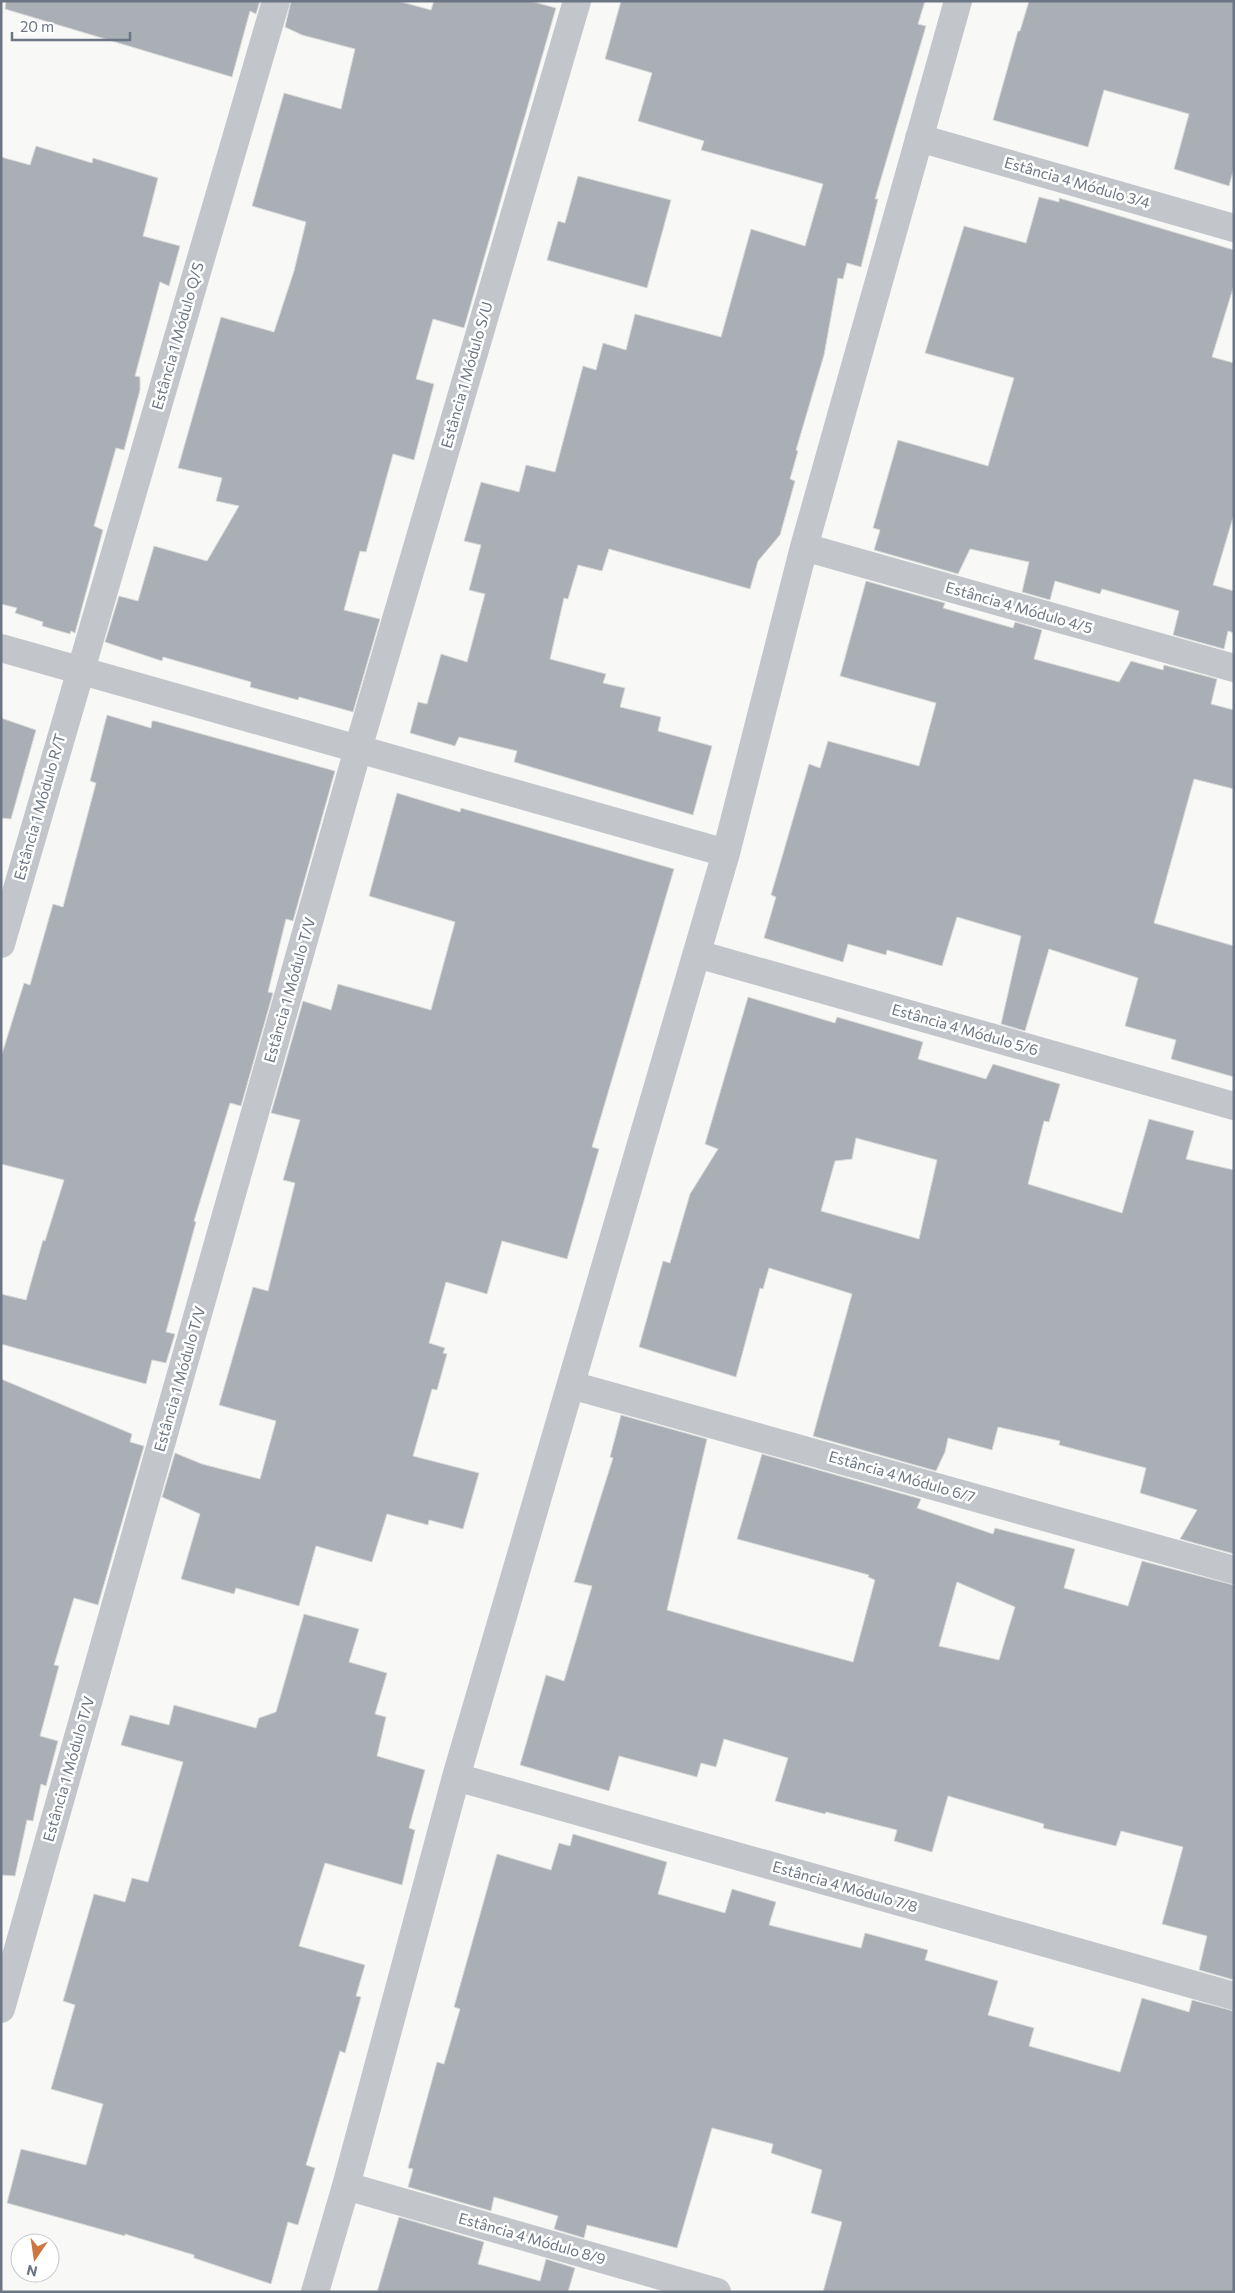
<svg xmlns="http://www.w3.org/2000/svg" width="1235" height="2293" font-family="Commissioner,sans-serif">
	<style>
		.building { fill: #aaafb5; stroke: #d9dad8; fill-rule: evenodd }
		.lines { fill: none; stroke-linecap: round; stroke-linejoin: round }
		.street { stroke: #c2c5c9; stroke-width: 28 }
		.labels { text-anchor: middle; stroke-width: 5; stroke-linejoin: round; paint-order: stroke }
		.street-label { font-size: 15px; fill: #6b7583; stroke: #fff }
	</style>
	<rect width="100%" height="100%" fill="#f8f8f6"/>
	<path class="building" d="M 6,1 L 260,1 L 256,14 L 250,11 L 232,77 L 5,9 Z
		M 291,1 L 398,1 L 431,10 L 434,1 L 530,1 L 556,8 L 464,328 L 433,319 L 416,379 L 434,384 L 414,460 L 393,454 L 366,552 L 360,551 L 344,610 L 380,619 L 353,712 L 299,697 L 298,700 L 250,687 L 251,682 L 163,657 L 162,661 L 105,642 L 119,596 L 138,601 L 154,546 L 207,561 L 239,506 L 216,501 L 222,478 L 178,468 L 221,317 L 274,332 L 294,271 L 306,222 L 252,206 L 284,93 L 341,109 L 355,49 L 302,35 L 285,27 Z
		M 621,1 L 925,1 L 918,24 L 926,26 L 875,199 L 878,199 L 861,267 L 847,263 L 843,279 L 838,278 L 824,355 L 796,450 L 798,451 L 790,479 L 795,481 L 780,535 L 758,561 L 750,589 L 609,549 L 602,571 L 578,565 L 568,599 L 564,598 L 550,659 L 606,674 L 603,683 L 625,688 L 620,707 L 661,717 L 658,731 L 712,746 L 693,815 L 514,762 L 517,751 L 459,737 L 455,746 L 410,733 L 418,702 L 427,704 L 441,654 L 467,662 L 485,594 L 469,590 L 481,545 L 464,541 L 481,482 L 519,492 L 526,465 L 555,472 L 583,366 L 596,370 L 603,343 L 626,350 L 635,314 L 721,337 L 751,229 L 805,246 L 823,184 L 701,150 L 704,141 L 638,121 L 652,73 L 605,59 Z
		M 1029,1 L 1234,1 L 1234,168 L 1229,186 L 1174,169 L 1189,114 L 1150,103 L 1104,90 L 1088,147 L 993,120 L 1018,31 L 1020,31 Z
		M 36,146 L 92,163 L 93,158 L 158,178 L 143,236 L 180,246 L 169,286 L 160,282 L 135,376 L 140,377 L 140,390 L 124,450 L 116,448 L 94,526 L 103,530 L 75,633 L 71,631 L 70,634 L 42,626 L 43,622 L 15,613 L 17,608 L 1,604 L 1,157 L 30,165 Z
		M 578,176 L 671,200 L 647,288 L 547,260 L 558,221 L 565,223 Z
		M 1039,197 L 1059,202 L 1059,198 L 1234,250 L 1234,285 L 1212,357 L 1234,363 L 1234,514 L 1213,585 L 1234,591 L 1234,633 L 1228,631 L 1224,649 L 1173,635 L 1179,611 L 1102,589 L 1100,594 L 1055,581 L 1050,600 L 1022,592 L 1029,562 L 970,549 L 958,574 L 874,550 L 880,530 L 873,528 L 898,440 L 988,466 L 1014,378 L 925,353 L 964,226 L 1026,243 Z
		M 866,581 L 945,603 L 943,608 L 1013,628 L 1015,622 L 1042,630 L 1034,659 L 1119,682 L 1131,661 L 1163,670 L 1164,665 L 1217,679 L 1211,704 L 1234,710 L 1234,789 L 1194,779 L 1154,923 L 1234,946 L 1234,1077 L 1171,1059 L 1176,1040 L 1125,1026 L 1138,978 L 1049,949 L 1025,1031 L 1001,1024 L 1021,936 L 957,917 L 942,966 L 887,950 L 886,955 L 848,944 L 843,962 L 764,938 L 776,897 L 771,895 L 809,764 L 820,768 L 828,741 L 919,766 L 936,703 L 840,676 Z
		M 107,715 L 151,728 L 152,721 L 155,721 L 335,771 L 293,921 L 286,919 L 268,992 L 273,993 L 241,1106 L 230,1103 L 194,1221 L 196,1222 L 166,1332 L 175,1334 L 166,1363 L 152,1360 L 146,1384 L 1,1344 L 1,1294 L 26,1300 L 43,1240 L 45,1241 L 64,1180 L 1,1164 L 1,1057 L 24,983 L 30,985 L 53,904 L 63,907 L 96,783 L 90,781 Z
		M 1,718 L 36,730 L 11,819 L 1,818 Z
		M 397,793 L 460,812 L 461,808 L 674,869 L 592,1147 L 599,1149 L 567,1259 L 502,1241 L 487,1294 L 446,1282 L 429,1343 L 445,1348 L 443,1353 L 447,1354 L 437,1390 L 432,1389 L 413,1456 L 479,1473 L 463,1529 L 429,1520 L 428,1525 L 387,1514 L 372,1562 L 316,1546 L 299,1606 L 236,1588 L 234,1594 L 181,1579 L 200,1514 L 162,1497 L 175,1453 L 202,1464 L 260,1479 L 276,1421 L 219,1405 L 253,1287 L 268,1291 L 295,1183 L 283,1180 L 300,1120 L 271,1113 L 303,1001 L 331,1010 L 338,984 L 431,1010 L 455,922 L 369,896 Z
		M 748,997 L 835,1023 L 837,1017 L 923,1042 L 918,1059 L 986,1079 L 993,1064 L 1060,1084 L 1049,1122 L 1044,1121 L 1028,1184 L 1122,1213 L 1149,1119 L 1194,1131 L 1186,1159 L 1234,1170 L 1234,1554 L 1180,1539 L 1197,1510 L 1140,1493 L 1146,1468 L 1059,1445 L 1060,1441 L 998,1427 L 992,1450 L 948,1438 L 945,1452 L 936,1471 L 813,1436 L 852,1294 L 769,1268 L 763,1289 L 760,1288 L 736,1377 L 639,1347 L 663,1261 L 670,1263 L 690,1194 L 718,1149 L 705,1144 ZM 856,1138 L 937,1160 L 919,1239 L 821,1211 L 835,1161 L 852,1159 Z
		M 1,1379 L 132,1434 L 130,1442 L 144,1446 L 98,1605 L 74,1598 L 54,1665 L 59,1666 L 40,1736 L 58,1741 L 46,1786 L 41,1784 L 33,1821 L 27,1820 L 15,1876 L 1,1875 Z
		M 621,1415 L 707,1439 L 667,1610 L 754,1635 L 853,1662 L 875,1580 L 868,1577 L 869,1575 L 737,1539 L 762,1454 L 921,1499 L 917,1508 L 993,1534 L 995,1528 L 1075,1549 L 1064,1588 L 1128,1606 L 1142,1561 L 1234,1585 L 1234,1980 L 1199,1970 L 1207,1936 L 1162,1924 L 1183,1847 L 1121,1831 L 1116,1846 L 1043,1828 L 1044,1824 L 948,1796 L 932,1852 L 894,1841 L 897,1830 L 826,1812 L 825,1814 L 775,1801 L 788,1758 L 724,1739 L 716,1767 L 701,1763 L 697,1777 L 619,1756 L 609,1791 L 520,1765 L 546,1675 L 564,1681 L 592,1586 L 574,1582 L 613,1458 L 610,1457 ZM 957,1582 L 1015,1607 L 999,1660 L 939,1646 Z
		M 304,1614 L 359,1629 L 349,1662 L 387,1673 L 375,1714 L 386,1717 L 377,1756 L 425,1770 L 409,1828 L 415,1830 L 402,1885 L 325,1863 L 299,1946 L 365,1965 L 356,1996 L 361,1997 L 345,2053 L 340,2051 L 306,2165 L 315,2168 L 298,2225 L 288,2222 L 271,2284 L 194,2258 L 194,2255 L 125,2234 L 125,2236 L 7,2203 L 21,2149 L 86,2165 L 103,2104 L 51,2089 L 75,2005 L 63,2001 L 94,1894 L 125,1902 L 132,1878 L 148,1882 L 183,1762 L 121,1745 L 130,1715 L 169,1725 L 174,1705 L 256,1728 L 259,1718 L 276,1712 Z
		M 573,1834 L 667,1862 L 658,1894 L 725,1913 L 732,1889 L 776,1902 L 769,1925 L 861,1948 L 865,1933 L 928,1950 L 925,1960 L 998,1981 L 988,2015 L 1034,2028 L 1029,2046 L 1120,2072 L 1142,1998 L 1189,2012 L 1192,2000 L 1234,2011 L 1234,2292 L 823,2292 L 842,2222 L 811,2213 L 822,2170 L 771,2153 L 773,2144 L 712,2128 L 677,2248 L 587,2225 L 584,2238 L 554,2229 L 558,2216 L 494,2197 L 491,2211 L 408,2187 L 413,2169 L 408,2168 L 437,2062 L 444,2064 L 460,2009 L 454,2007 L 497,1854 L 551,1870 L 559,1843 L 570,1846 Z
		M 399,2217 L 484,2242 L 478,2264 L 540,2281 L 546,2259 L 575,2268 L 568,2292 L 377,2292 Z"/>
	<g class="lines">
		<path class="street" d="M 919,138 L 1234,228
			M 804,547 L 1234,668
			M 1,648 L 726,853
			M 1,944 L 276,1
			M 697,954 L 1234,1106
			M 571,1385 L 1234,1570
			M 456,1777 L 1234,1996
			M 1,2009 L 358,749 L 577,1
			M 346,2186 L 717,2292
			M 315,2292 L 346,2186 L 456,1777 L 726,853 L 804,547 L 958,1"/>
	</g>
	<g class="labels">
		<g class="street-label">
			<text transform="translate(1077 183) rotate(16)" y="5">Estância 4 Módulo 3/4</text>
			<text transform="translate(178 336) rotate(-74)" y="5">Estância 1 Módulo Q/S</text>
			<text transform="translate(467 375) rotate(-74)" y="5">Estância 1 Módulo S/U</text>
			<text transform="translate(1019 608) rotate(16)" y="5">Estância 4 Módulo 4/5</text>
			<text transform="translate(40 807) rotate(-74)" y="5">Estância 1 Módulo R/T</text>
			<text transform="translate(290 990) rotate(-74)" y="5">Estância 1 Módulo T/V</text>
			<text transform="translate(965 1030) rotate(16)" y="5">Estância 4 Módulo 5/6</text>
			<text transform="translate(180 1379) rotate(-74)" y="5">Estância 1 Módulo T/V</text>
			<text transform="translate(902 1477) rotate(16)" y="5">Estância 4 Módulo 6/7</text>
			<text transform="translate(69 1769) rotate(-74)" y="5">Estância 1 Módulo T/V</text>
			<text transform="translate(845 1887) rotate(16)" y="5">Estância 4 Módulo 7/8</text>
			<text transform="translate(532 2239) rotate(16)" y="5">Estância 4 Módulo 8/9</text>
		</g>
	</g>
	<rect width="1235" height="2293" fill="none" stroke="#6b7583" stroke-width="5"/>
	<g transform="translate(35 2258) rotate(193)"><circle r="24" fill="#ffffff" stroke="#c4c8cd"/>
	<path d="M0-4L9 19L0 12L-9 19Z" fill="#cf753f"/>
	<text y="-8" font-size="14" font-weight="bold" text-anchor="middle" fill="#6b7583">N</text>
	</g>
	<path d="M12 32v8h118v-8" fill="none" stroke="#6b7583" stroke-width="2.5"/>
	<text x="20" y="32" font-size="15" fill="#6b7583" stroke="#ffffff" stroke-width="4" paint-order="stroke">20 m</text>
</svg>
